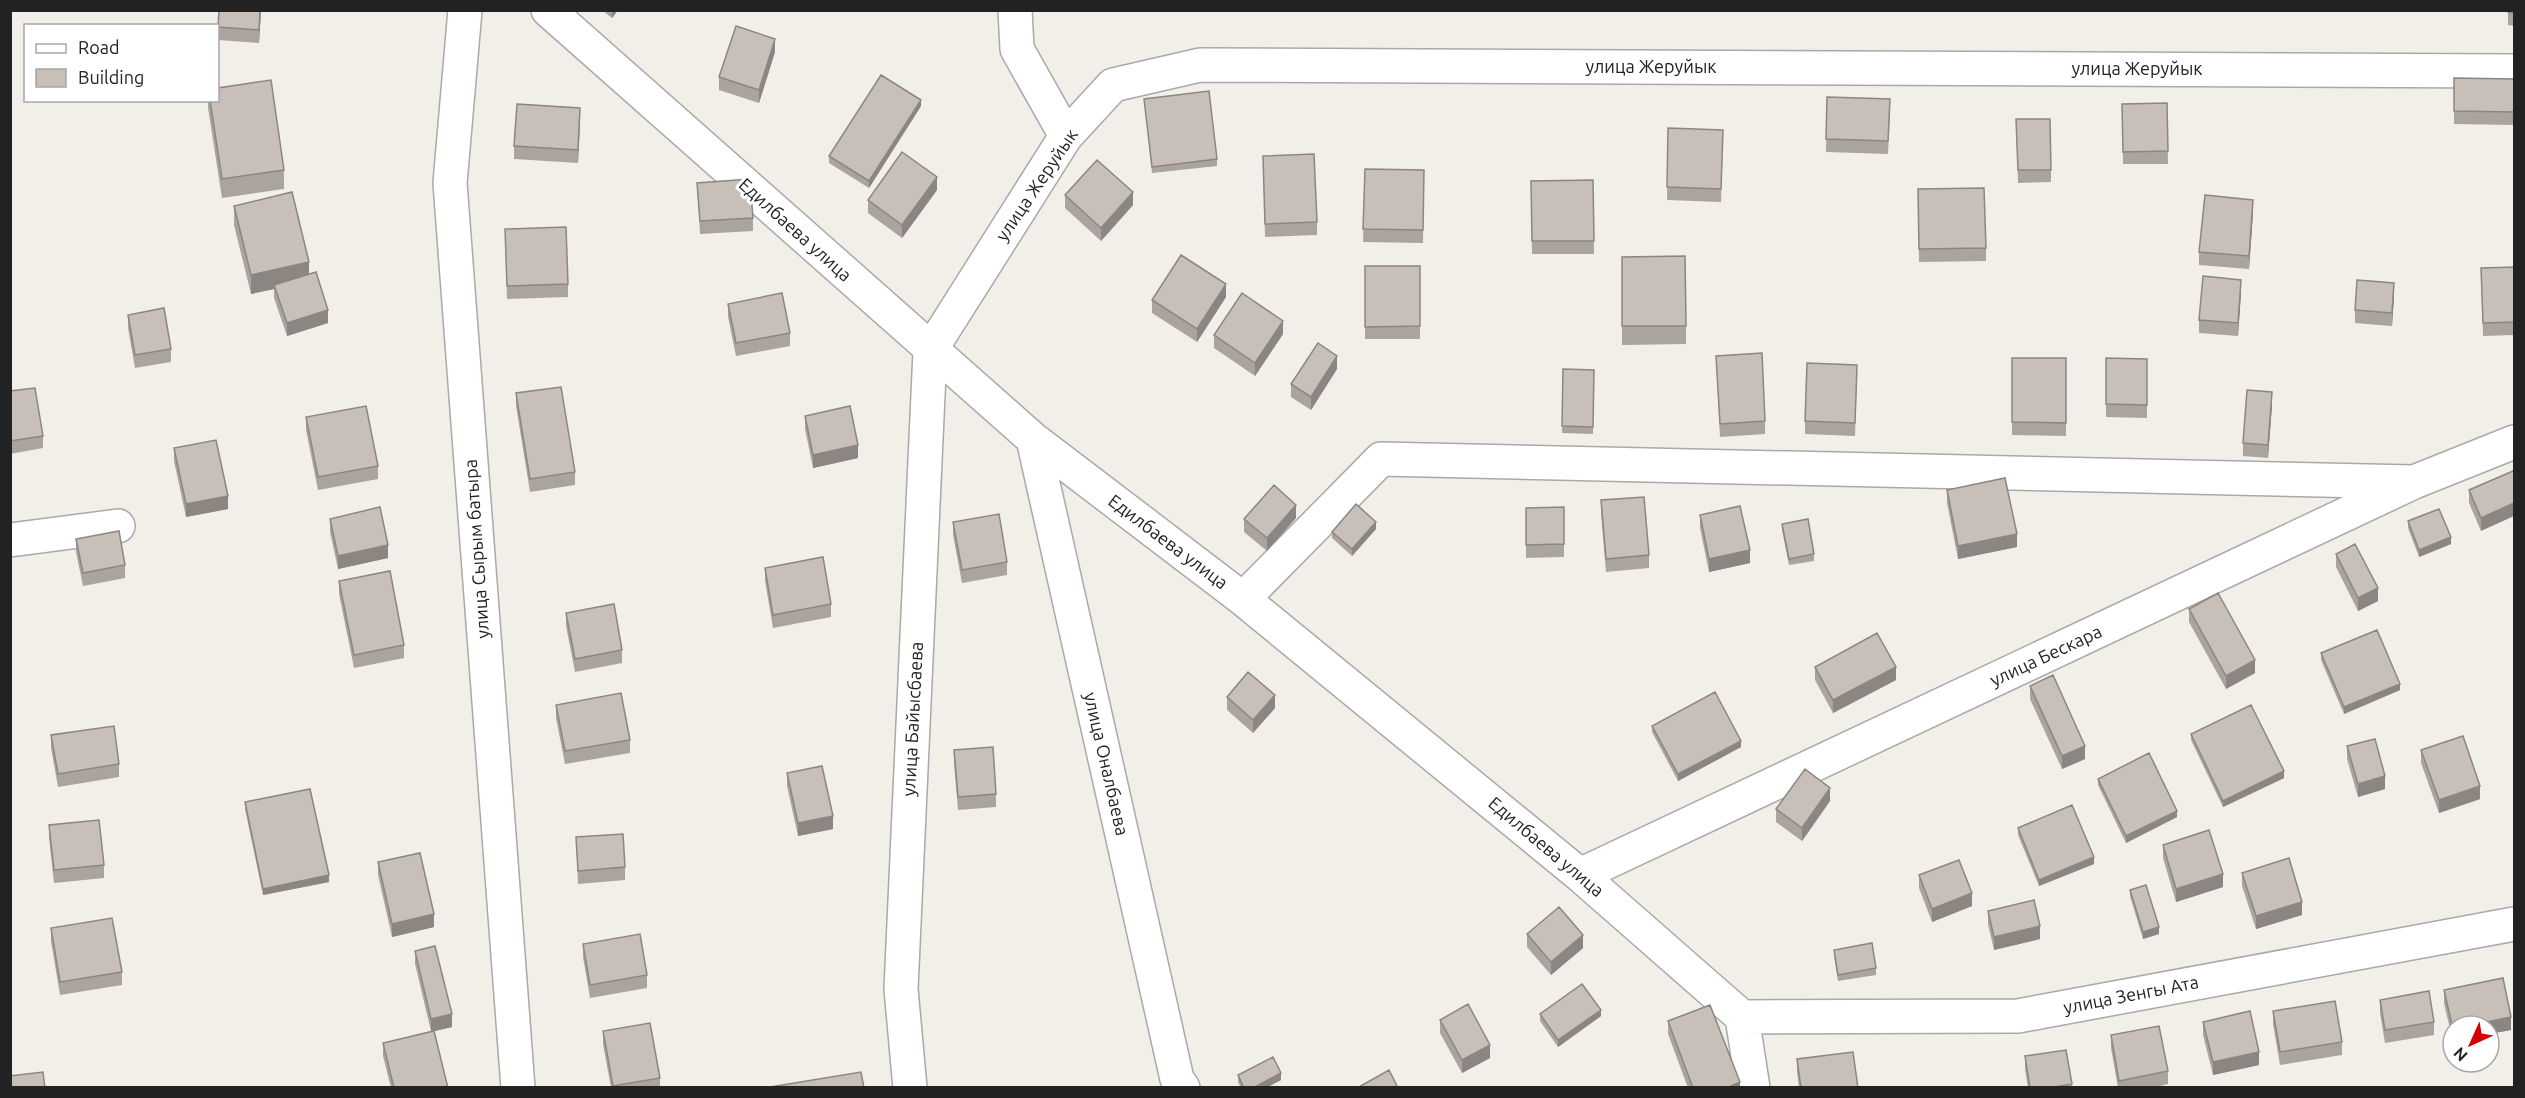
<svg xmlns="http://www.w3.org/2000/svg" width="2525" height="1098" font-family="Ubuntu,sans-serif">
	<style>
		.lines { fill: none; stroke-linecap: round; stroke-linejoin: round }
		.minor-casing { stroke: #a9a9a9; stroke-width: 36 }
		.minor { stroke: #fff; stroke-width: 33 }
		.wall { fill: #aba49e }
		.shaded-wall { fill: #8b8681 }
		.building { fill: #c7bfb8; stroke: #8b8681; stroke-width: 1.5 }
		.labels { text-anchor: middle; stroke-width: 6; stroke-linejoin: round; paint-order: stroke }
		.street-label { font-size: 18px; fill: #222; stroke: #fff }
	</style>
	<rect width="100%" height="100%" fill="#f2efe9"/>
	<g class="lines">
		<defs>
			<path id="minor" d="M 465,10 L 450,183 L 518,1088
				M 548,10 L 1033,439 L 1243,599 L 1580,875 L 1742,1017 L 1753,1088
				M 1015,10 L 1017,49 L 1066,136
				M 1033,439 L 1177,1079 L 1183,1088
				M 10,540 L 118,526
				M 1243,599 L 1381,459 L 2414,482
				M 1580,875 L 2414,482 L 2514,442
				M 1742,1017 L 2018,1016 L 2514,924
				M 910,1088 L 901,989 L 930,351 L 1066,136 L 1113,85 L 1200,65 L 2514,71"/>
		</defs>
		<use href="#minor" class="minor-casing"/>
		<use href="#minor" class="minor"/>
	</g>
	<path class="wall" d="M 219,10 L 261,10 L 259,43 L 218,40 Z
		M 602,10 L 618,10 L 612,18 Z
		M 2508,10 L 2514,10 L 2514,26 L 2508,25 Z
		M 775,52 L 759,103 L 719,90 L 719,77 Z
		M 2454,78 L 2514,79 L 2514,125 L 2454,124 Z
		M 1827,97 L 1890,112 L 1888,154 L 1826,152 Z
		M 1144,99 L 1217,159 L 1217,166 L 1152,173 Z
		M 208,100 L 218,100 L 284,170 L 284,189 L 222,198 L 208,108 Z
		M 2167,103 L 2168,164 L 2123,164 L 2122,104 Z
		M 921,106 L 869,188 L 829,163 L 829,156 Z
		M 2016,119 L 2051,170 L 2051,182 L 2018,183 Z
		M 580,121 L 578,163 L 514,159 L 514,146 Z
		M 1668,128 L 1723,130 L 1721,202 L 1667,200 Z
		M 1263,156 L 1317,222 L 1317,235 L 1265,237 Z
		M 1365,169 L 1424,170 L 1423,243 L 1363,242 Z
		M 1593,180 L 1594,254 L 1532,254 L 1531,181 Z
		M 697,183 L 753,218 L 753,231 L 700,234 Z
		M 1918,189 L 1986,248 L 1986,261 L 1919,262 Z
		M 937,190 L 902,238 L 868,213 L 868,200 Z
		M 1065,195 L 1133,205 L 1101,241 L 1065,208 Z
		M 234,206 L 309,274 L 328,323 L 287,336 L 274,298 L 274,289 L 251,294 L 234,225 Z
		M 2253,213 L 2249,269 L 2199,265 L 2199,252 Z
		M 505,229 L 568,284 L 568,297 L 507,299 Z
		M 1622,257 L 1686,326 L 1686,344 L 1622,345 Z
		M 1365,266 L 1420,266 L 1420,339 L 1365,339 Z
		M 2514,267 L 2514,335 L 2483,336 L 2481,268 Z
		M 2241,293 L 2238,336 L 2199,333 L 2199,320 Z
		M 2394,296 L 2392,326 L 2355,323 L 2355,310 Z
		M 1226,297 L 1197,342 L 1152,313 L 1152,300 Z
		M 728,304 L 790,333 L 790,346 L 736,356 L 728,317 Z
		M 128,315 L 171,349 L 171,362 L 135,368 L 128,328 Z
		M 1283,334 L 1255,376 L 1214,348 L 1214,335 Z
		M 1716,356 L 1765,421 L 1765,434 L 1720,437 Z
		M 2012,358 L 2066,358 L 2066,436 L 2012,435 Z
		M 2106,358 L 2147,359 L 2147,418 L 2106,417 Z
		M 1337,369 L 1311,410 L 1291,397 L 1291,384 Z
		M 1563,369 L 1594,370 L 1593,434 L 1562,433 Z
		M 1857,378 L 1855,436 L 1805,434 L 1805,421 Z
		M 10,391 L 43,436 L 43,448 L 10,454 Z
		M 516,393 L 575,472 L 575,485 L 530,492 L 516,406 Z
		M 2272,405 L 2268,458 L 2243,456 L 2243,443 Z
		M 805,416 L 858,458 L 813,468 L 805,429 Z
		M 306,417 L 378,466 L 378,479 L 318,490 L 306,430 Z
		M 174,448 L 228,509 L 186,517 L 174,461 Z
		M 2513,471 L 2481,531 L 2469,503 L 2469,490 Z
		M 1947,490 L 2017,547 L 1958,559 L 1947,503 Z
		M 1601,500 L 1649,555 L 1649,568 L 1606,572 L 1601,513 Z
		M 1564,507 L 1564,557 L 1526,558 L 1526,508 Z
		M 1700,515 L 1750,563 L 1709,572 L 1700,528 Z
		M 1296,518 L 1267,551 L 1244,532 L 1244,519 Z
		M 330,519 L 388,558 L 338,569 L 330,532 Z
		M 2408,521 L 2451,544 L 2419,557 L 2408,528 Z
		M 953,522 L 1007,562 L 1007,575 L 962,583 L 953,535 Z
		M 1782,524 L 1814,554 L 1814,561 L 1789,565 L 1782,530 Z
		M 1376,529 L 1352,556 L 1332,538 L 1332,532 Z
		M 76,539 L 125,565 L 125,578 L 83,586 L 76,552 Z
		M 2336,554 L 2378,601 L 2358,611 L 2336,567 Z
		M 765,568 L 831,604 L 831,617 L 773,628 L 765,581 Z
		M 339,581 L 404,645 L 404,658 L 354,668 L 339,594 Z
		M 2189,609 L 2255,673 L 2226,689 L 2189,622 Z
		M 566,613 L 622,650 L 622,663 L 575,672 L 566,626 Z
		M 2321,653 L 2400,690 L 2344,714 L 2321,660 Z
		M 1815,667 L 1896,680 L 1833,713 L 1815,680 Z
		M 2030,686 L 2085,759 L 2062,769 L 2030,699 Z
		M 1227,697 L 1275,708 L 1253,733 L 1227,710 Z
		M 556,705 L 630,740 L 630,753 L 565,764 L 556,718 Z
		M 1652,726 L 1741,747 L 1678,781 L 1652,732 Z
		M 2191,734 L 2284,778 L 2223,807 L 2191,740 Z
		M 51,735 L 119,764 L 119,777 L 58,787 L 51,748 Z
		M 2347,746 L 2385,789 L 2358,797 L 2347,759 Z
		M 954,750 L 996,794 L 996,807 L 958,810 L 954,763 Z
		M 2421,750 L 2480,799 L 2439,813 L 2421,763 Z
		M 787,773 L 833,829 L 798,836 L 787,786 Z
		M 2098,779 L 2177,817 L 2126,843 L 2098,785 Z
		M 1830,801 L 1802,841 L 1776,822 L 1776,809 Z
		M 245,802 L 329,882 L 263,895 L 245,809 Z
		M 49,825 L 104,865 L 104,878 L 54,883 L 49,838 Z
		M 2018,828 L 2094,864 L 2039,886 L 2018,835 Z
		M 576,837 L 625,867 L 625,880 L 578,884 Z
		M 2163,845 L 2223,887 L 2176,902 L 2163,858 Z
		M 378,862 L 434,927 L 392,937 L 378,875 Z
		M 2242,873 L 2302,915 L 2256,929 L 2242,886 Z
		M 1919,875 L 1972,906 L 1932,922 L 1919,888 Z
		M 2130,890 L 2159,934 L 2143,939 L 2130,896 Z
		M 1988,911 L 2040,939 L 1994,950 L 1988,924 Z
		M 51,928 L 122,972 L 122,985 L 60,995 L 51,941 Z
		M 1527,934 L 1583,948 L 1551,975 L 1527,947 Z
		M 583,944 L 647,975 L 647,988 L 590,998 L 583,957 Z
		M 1834,950 L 1876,968 L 1876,975 L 1838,981 L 1834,956 Z
		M 415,951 L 452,1027 L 434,1031 L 448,1088 L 391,1088 L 383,1056 L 383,1043 L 431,1031 L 415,964 Z
		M 2444,990 L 2511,1030 L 2489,1034 L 2489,1026 L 2453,1042 L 2444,1003 Z
		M 2380,1000 L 2434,1022 L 2434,1035 L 2385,1043 L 2380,1013 Z
		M 2273,1011 L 2342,1042 L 2342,1055 L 2280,1065 L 2273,1024 Z
		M 1540,1014 L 1601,1016 L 1558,1047 L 1540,1021 Z
		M 1440,1020 L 1490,1058 L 1462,1073 L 1440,1033 Z
		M 1668,1021 L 1740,1088 L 1688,1088 L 1668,1034 Z
		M 2203,1022 L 2259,1065 L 2213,1075 L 2203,1035 Z
		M 603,1031 L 660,1078 L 660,1088 L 611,1088 L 603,1044 Z
		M 2111,1035 L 2168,1071 L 2168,1084 L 2152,1088 L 2118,1088 L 2111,1048 Z
		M 2025,1056 L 2072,1084 L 2072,1088 L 2028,1088 L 2025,1069 Z
		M 1797,1059 L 1858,1088 L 1799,1088 L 1797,1072 Z
		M 1238,1075 L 1281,1080 L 1266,1088 L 1241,1088 L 1238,1082 Z"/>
	<path class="shaded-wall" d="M 260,10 L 261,10 L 259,43 L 259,30 Z
		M 613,10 L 618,10 L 612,18 L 612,12 Z
		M 775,39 L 775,52 L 759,103 L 759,90 Z
		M 921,100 L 921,106 L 869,188 L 869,181 Z
		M 580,108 L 580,121 L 578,163 L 578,150 Z
		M 937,177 L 937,190 L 902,238 L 902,225 Z
		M 1133,192 L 1133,205 L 1101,241 L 1101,228 Z
		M 2253,200 L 2253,213 L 2249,269 L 2249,256 Z
		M 309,262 L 309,281 L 274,285 L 274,289 L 251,294 L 251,275 Z
		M 2241,280 L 2241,293 L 2238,336 L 2238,323 Z
		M 2394,283 L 2394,296 L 2392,326 L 2392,313 Z
		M 1226,284 L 1226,297 L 1197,342 L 1197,329 Z
		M 328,310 L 328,323 L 287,336 L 287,323 Z
		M 1283,321 L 1283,334 L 1255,376 L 1255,363 Z
		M 1337,356 L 1337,369 L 1311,410 L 1311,397 Z
		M 2272,392 L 2272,405 L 2268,458 L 2268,445 Z
		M 858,445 L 858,458 L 813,468 L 813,455 Z
		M 228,496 L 228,509 L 186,517 L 186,504 Z
		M 2514,503 L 2514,516 L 2481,531 L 2481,518 Z
		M 1296,505 L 1296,518 L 1267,551 L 1267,538 Z
		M 1376,522 L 1376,529 L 1352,556 L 1352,549 Z
		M 2017,534 L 2017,547 L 1958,559 L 1958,546 Z
		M 2451,537 L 2451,544 L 2419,557 L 2419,550 Z
		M 388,545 L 388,558 L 338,569 L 338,556 Z
		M 1750,550 L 1750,563 L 1709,572 L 1709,559 Z
		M 2378,588 L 2378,601 L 2358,611 L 2358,598 Z
		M 2255,660 L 2255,673 L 2226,689 L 2226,676 Z
		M 1896,667 L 1896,680 L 1833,713 L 1833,700 Z
		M 2400,684 L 2400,690 L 2344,714 L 2344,707 Z
		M 1275,695 L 1275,708 L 1253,733 L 1253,720 Z
		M 1741,741 L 1741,747 L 1678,781 L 1678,774 Z
		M 2085,746 L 2085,759 L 2062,769 L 2062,756 Z
		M 2284,771 L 2284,778 L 2223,807 L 2223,801 Z
		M 2385,776 L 2385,789 L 2358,797 L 2358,784 Z
		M 2480,786 L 2480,799 L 2439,813 L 2439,800 Z
		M 1830,788 L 1830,801 L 1802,841 L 1802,828 Z
		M 2177,811 L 2177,817 L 2126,843 L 2126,836 Z
		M 833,816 L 833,829 L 798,836 L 798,823 Z
		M 2094,857 L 2094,864 L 2039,886 L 2039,880 Z
		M 2223,874 L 2223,887 L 2176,902 L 2176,889 Z
		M 329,875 L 329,882 L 263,895 L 263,889 Z
		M 1972,893 L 1972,906 L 1932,922 L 1932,909 Z
		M 2302,902 L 2302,915 L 2256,929 L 2256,916 Z
		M 434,914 L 434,927 L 392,937 L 392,924 Z
		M 2040,926 L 2040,939 L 1994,950 L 1994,937 Z
		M 2159,927 L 2159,934 L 2143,939 L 2143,932 Z
		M 1583,935 L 1583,948 L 1551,975 L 1551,962 Z
		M 1601,1010 L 1601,1016 L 1558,1047 L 1558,1040 Z
		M 452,1014 L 452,1027 L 431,1032 L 431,1019 Z
		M 2511,1017 L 2511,1030 L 2489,1034 L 2489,1026 L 2467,1026 Z
		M 1490,1045 L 1490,1058 L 1462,1073 L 1462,1060 Z
		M 2259,1052 L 2259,1065 L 2213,1075 L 2213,1062 Z
		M 1281,1073 L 1281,1080 L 1266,1088 L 1253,1088 Z
		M 1740,1082 L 1740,1088 L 1727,1088 Z"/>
	<path class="building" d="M 219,10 L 260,10 L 259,30 L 218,27 Z
		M 2508,10 L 2514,10 L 2514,13 L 2508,12 Z
		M 736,26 L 775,39 L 759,90 L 719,77 Z
		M 881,75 L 921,100 L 869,181 L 829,156 Z
		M 2454,78 L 2514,79 L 2514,112 L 2454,111 Z
		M 271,80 L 284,170 L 222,179 L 210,100 L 218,100 L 218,88 Z
		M 1209,91 L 1217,159 L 1152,167 L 1144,99 Z
		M 1827,97 L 1890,99 L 1888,141 L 1826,139 Z
		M 2167,103 L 2168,151 L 2123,152 L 2122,104 Z
		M 517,104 L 580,108 L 578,150 L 514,146 Z
		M 2016,119 L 2050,119 L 2051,170 L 2018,170 Z
		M 1668,128 L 1723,130 L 1721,189 L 1667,187 Z
		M 902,152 L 937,177 L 902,225 L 868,200 Z
		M 1314,154 L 1317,222 L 1265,224 L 1263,156 Z
		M 1097,160 L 1133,192 L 1101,228 L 1065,195 Z
		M 1365,169 L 1424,170 L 1423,230 L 1363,229 Z
		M 750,179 L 753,218 L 700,221 L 697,183 Z
		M 1593,180 L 1594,241 L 1532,241 L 1531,181 Z
		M 1984,188 L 1986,248 L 1919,249 L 1918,189 Z
		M 292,192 L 309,262 L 251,275 L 234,206 Z
		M 2205,195 L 2253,200 L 2249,256 L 2199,252 Z
		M 566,227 L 568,284 L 507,286 L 505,229 Z
		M 1181,255 L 1226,284 L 1197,329 L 1152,300 Z
		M 1685,256 L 1686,326 L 1622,326 L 1622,257 Z
		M 1365,266 L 1420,266 L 1420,326 L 1365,327 Z
		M 2514,267 L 2514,322 L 2483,323 L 2481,268 Z
		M 316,272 L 328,310 L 287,323 L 274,285 Z
		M 2203,276 L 2241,280 L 2238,323 L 2199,320 Z
		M 2357,280 L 2394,283 L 2392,313 L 2355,310 Z
		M 782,293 L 790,333 L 736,343 L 728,304 Z
		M 1242,293 L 1283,321 L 1255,363 L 1214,335 Z
		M 164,308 L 171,349 L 135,355 L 128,315 Z
		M 1318,343 L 1337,356 L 1311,397 L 1291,384 Z
		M 1762,353 L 1765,421 L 1720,424 L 1716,356 Z
		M 2012,358 L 2066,358 L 2066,423 L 2012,422 Z
		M 2106,358 L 2147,359 L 2147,405 L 2106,404 Z
		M 1807,363 L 1857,365 L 1855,423 L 1805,421 Z
		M 1563,369 L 1594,370 L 1593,427 L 1562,426 Z
		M 561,387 L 575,472 L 530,479 L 516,393 Z
		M 35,388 L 43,436 L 10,441 L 10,391 Z
		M 2247,390 L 2272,392 L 2268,445 L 2243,443 Z
		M 366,406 L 378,466 L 318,477 L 306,417 Z
		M 850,406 L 858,445 L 813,455 L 805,416 Z
		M 216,440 L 228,496 L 186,504 L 174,448 Z
		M 2513,471 L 2514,473 L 2514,503 L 2481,518 L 2469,490 Z
		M 2005,478 L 2017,534 L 1958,546 L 1947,490 Z
		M 1274,485 L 1296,505 L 1267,538 L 1244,519 Z
		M 1644,497 L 1649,555 L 1606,559 L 1601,500 Z
		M 1356,504 L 1376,522 L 1352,549 L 1332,532 Z
		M 1740,506 L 1750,550 L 1709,559 L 1700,515 Z
		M 380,507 L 388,545 L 338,556 L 330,519 Z
		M 1564,507 L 1564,544 L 1526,545 L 1526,508 Z
		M 2439,509 L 2451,537 L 2419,550 L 2408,521 Z
		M 999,514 L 1007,562 L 962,570 L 953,522 Z
		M 1808,519 L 1814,554 L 1789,559 L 1782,524 Z
		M 119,531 L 125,565 L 83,573 L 76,539 Z
		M 2355,544 L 2378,588 L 2358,598 L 2336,554 Z
		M 823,557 L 831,604 L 773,615 L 765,568 Z
		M 390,571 L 404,645 L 354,655 L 339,581 Z
		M 2218,593 L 2255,660 L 2226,676 L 2189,609 Z
		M 614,604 L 622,650 L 575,659 L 566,613 Z
		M 2377,630 L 2400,684 L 2344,707 L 2321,653 Z
		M 1877,633 L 1896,667 L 1833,700 L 1815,667 Z
		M 1248,672 L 1275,695 L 1253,720 L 1227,697 Z
		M 2053,675 L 2085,746 L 2062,756 L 2030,686 Z
		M 1715,692 L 1741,741 L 1678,774 L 1652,726 Z
		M 621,693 L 630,740 L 565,751 L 556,705 Z
		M 2251,705 L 2284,771 L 2223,801 L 2191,734 Z
		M 114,726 L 119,764 L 58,774 L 51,735 Z
		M 2463,736 L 2480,786 L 2439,800 L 2421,750 Z
		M 2375,739 L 2385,776 L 2358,784 L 2347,746 Z
		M 993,747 L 996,794 L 958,797 L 954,750 Z
		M 2149,753 L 2177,811 L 2126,836 L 2098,779 Z
		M 822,766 L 833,816 L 798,823 L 787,773 Z
		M 1805,769 L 1830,788 L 1802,828 L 1776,809 Z
		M 310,789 L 329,875 L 263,889 L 245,802 Z
		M 2072,805 L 2094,857 L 2039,880 L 2018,828 Z
		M 99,820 L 104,865 L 54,870 L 49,825 Z
		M 2209,830 L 2223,874 L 2176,889 L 2163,845 Z
		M 623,834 L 625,867 L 578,871 L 576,837 Z
		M 420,853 L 434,914 L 392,924 L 378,862 Z
		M 2289,858 L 2302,902 L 2256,916 L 2242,873 Z
		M 1959,860 L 1972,893 L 1932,909 L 1919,875 Z
		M 2146,885 L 2159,927 L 2143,932 L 2130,890 Z
		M 2034,900 L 2040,926 L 1994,937 L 1988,911 Z
		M 1559,907 L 1583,935 L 1551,962 L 1527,934 Z
		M 112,918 L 122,972 L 60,982 L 51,928 Z
		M 640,934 L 647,975 L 590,985 L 583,944 Z
		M 1872,943 L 1876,968 L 1838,975 L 1834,950 Z
		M 435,946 L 452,1014 L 431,1019 L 415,951 Z
		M 2503,978 L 2511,1017 L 2467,1026 L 2453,1026 L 2453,1029 L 2444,990 Z
		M 1582,984 L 1601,1010 L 1558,1040 L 1540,1014 Z
		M 2429,991 L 2434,1022 L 2385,1030 L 2380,1000 Z
		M 2335,1001 L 2342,1042 L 2280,1052 L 2273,1011 Z
		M 1468,1004 L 1490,1045 L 1462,1060 L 1440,1020 Z
		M 1710,1005 L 1740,1082 L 1727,1088 L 1693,1088 L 1668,1021 Z
		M 2250,1011 L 2259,1052 L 2213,1062 L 2203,1022 Z
		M 650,1023 L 660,1078 L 613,1086 L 603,1031 Z
		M 2159,1026 L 2168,1071 L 2119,1081 L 2111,1035 Z
		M 434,1031 L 448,1088 L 394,1088 L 383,1043 Z
		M 2066,1050 L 2072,1084 L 2049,1088 L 2030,1088 L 2025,1056 Z
		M 1853,1052 L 1858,1088 L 1801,1088 L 1797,1059 Z
		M 1273,1057 L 1281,1073 L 1253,1088 L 1244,1088 L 1238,1075 Z
		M 1389,1070 L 1398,1088 L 1357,1088 Z
		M 43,1072 L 45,1088 L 10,1088 L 10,1076 Z
		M 861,1072 L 864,1088 L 764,1088 Z"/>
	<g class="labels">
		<g class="street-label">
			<text x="1651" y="73">улица Жеруйык</text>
			<text x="2137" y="75">улица Жеруйык</text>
			<text transform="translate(1037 185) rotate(-56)" y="6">улица Жеруйык</text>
			<text transform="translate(795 230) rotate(42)" y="6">Едилбаева улица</text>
			<text transform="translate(1168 542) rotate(37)" y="6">Едилбаева улица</text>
			<text transform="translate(477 549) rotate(-94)" y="6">улица Сырым батыра</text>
			<text transform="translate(2046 656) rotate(-25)" y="6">улица Бескара</text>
			<text transform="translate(913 719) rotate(-87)" y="6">улица Байысбаева</text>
			<text transform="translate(1106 764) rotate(77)" y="6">улица Оналбаева</text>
			<text transform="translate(1546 847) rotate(40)" y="6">Едилбаева улица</text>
			<text transform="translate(2131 995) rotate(-11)" y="6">улица Зенгы Ата</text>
		</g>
	</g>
	<rect width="2525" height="1098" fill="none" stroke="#222222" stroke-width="24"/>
	<rect x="24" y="24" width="195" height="78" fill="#ffffff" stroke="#a7a7a7" stroke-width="1.5"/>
	<rect x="36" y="44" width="30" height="9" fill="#ffffff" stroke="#a7a7a7" stroke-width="1.5"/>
	<text x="78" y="54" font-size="18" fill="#222222">Road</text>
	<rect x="36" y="69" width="30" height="18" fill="#c7bfb8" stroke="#a7a7a7" stroke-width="1.5"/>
	<text x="78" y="84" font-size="18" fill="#222222">Building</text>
	<g transform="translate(2471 1044) rotate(225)"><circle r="28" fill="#ffffff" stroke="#a7a7a7" stroke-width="1.5"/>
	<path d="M0-4.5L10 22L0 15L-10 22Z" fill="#d40000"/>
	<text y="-9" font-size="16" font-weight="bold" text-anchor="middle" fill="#222222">N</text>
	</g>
</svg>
